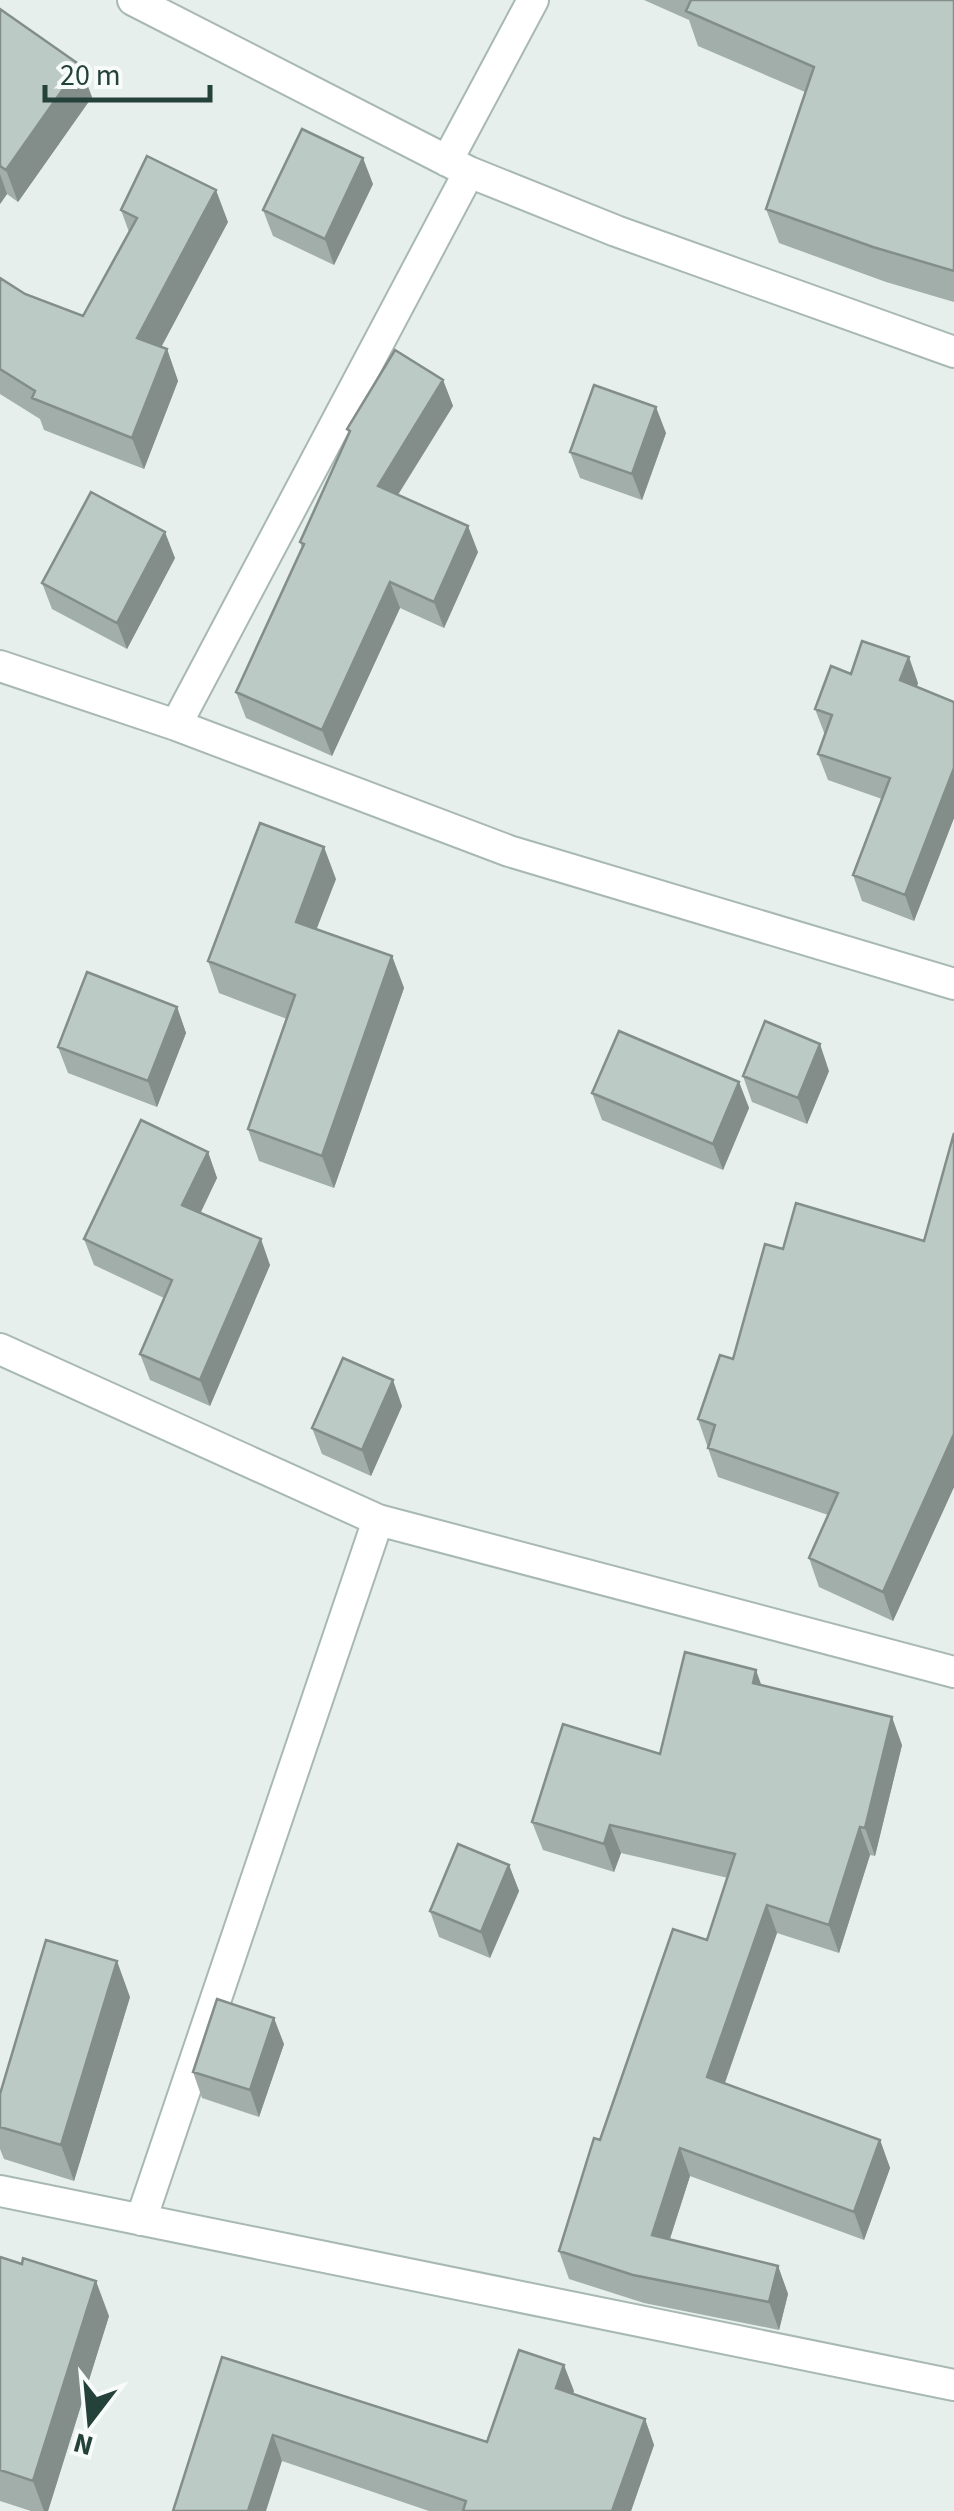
<svg xmlns="http://www.w3.org/2000/svg" width="954" height="2511" font-family="'Source Sans 3',sans-serif">
	<style>
		.lines { fill: none; stroke-linecap: round; stroke-linejoin: round }
		.street-casing { stroke: #a8b8b2; stroke-width: 34 }
		.street { stroke: #fff; stroke-width: 30 }
		.wall { fill: #a1aea9 }
		.shaded-wall { fill: #838d89 }
		.building { fill: #bbcac4; stroke: #838d89; stroke-width: 2.5 }
	</style>
	<rect width="100%" height="100%" fill="#e6efeb"/>
	<g class="lines">
		<defs>
			<path id="street" d="M 133,0 L 469,172 L 616,231 L 954,352
				M 447,161 L 533,0
				M 0,666 L 176,725 L 509,851 L 954,984
				M 176,725 L 469,172
				M 0,1349 L 378,1520 L 954,1672
				M 0,2191 L 954,2385
				M 141,2220 L 378,1520"/>
		</defs>
		<use href="#street" class="street-casing"/>
		<use href="#street" class="street"/>
	</g>
	<path class="wall" d="M 644,0 L 954,0 L 954,302 L 886,282 L 779,243 L 766,209 L 805,92 L 698,46 L 689,20 Z
		M 0,9 L 92,97 L 18,202 L 7,194 L 0,204 Z
		M 373,184 L 334,265 L 273,236 L 263,210 Z
		M 121,210 L 228,222 L 161,347 L 167,349 L 178,381 L 144,469 L 44,430 L 40,419 L 0,394 L 0,278 L 25,294 L 83,316 L 129,232 Z
		M 443,380 L 453,406 L 398,495 L 478,552 L 444,628 L 400,608 L 332,756 L 246,718 L 236,692 L 302,548 L 300,542 L 349,434 L 347,429 Z
		M 666,433 L 642,500 L 580,478 L 570,452 Z
		M 175,558 L 127,649 L 52,609 L 42,583 Z
		M 851,674 L 918,683 L 917,687 L 954,702 L 954,818 L 914,921 L 862,901 L 853,875 L 882,799 L 828,780 L 818,754 L 825,735 L 815,709 Z
		M 336,879 L 316,929 L 392,956 L 404,988 L 334,1188 L 259,1161 L 248,1129 L 287,1019 L 219,993 L 208,961 Z
		M 177,1007 L 186,1033 L 157,1107 L 68,1073 L 58,1047 Z
		M 829,1071 L 807,1124 L 752,1102 L 743,1076 Z
		M 739,1082 L 749,1108 L 723,1170 L 602,1120 L 592,1093 Z
		M 954,1133 L 954,1487 L 893,1621 L 819,1587 L 809,1558 L 828,1515 L 718,1477 L 698,1419 L 733,1359 L 783,1249 L 924,1241 Z
		M 208,1152 L 217,1178 L 200,1213 L 270,1265 L 210,1406 L 150,1380 L 140,1354 L 164,1298 L 94,1265 L 84,1239 Z
		M 402,1406 L 371,1476 L 322,1454 L 312,1428 Z
		M 762,1685 L 902,1745 L 875,1856 L 870,1855 L 839,1953 L 777,1933 L 725,2083 L 880,2140 L 890,2168 L 864,2240 L 690,2176 L 670,2239 L 778,2266 L 788,2294 L 779,2330 L 644,2303 L 569,2279 L 559,2251 L 600,2140 L 707,1940 L 728,1878 L 621,1853 L 614,1872 L 543,1850 L 532,1822 L 660,1754 Z
		M 509,1865 L 519,1891 L 490,1958 L 439,1937 L 430,1911 Z
		M 130,1997 L 74,2181 L 4,2159 L 0,2149 L 0,2094 Z
		M 284,2044 L 259,2117 L 202,2098 L 193,2072 Z
		M 0,2257 L 109,2316 L 48,2511 L 31,2511 L 0,2501 Z
		M 222,2357 L 487,2442 L 574,2391 L 573,2394 L 645,2419 L 654,2445 L 631,2511 L 429,2511 L 282,2461 Z"/>
	<path class="shaded-wall" d="M 80,65 L 92,97 L 18,202 L 6,170 Z
		M 363,158 L 373,184 L 334,265 L 325,239 Z
		M 0,174 L 7,194 L 0,204 Z
		M 216,190 L 228,222 L 149,370 L 137,338 Z
		M 167,349 L 178,381 L 144,469 L 132,438 Z
		M 443,380 L 453,406 L 387,512 L 378,486 Z
		M 656,407 L 666,433 L 642,500 L 632,474 Z
		M 468,526 L 478,552 L 444,628 L 434,602 Z
		M 165,532 L 175,558 L 127,649 L 117,623 Z
		M 390,582 L 400,608 L 332,756 L 322,730 Z
		M 909,657 L 918,683 L 910,707 L 900,680 Z
		M 954,768 L 954,818 L 914,921 L 905,895 Z
		M 324,847 L 336,879 L 307,954 L 296,922 Z
		M 392,956 L 404,988 L 334,1188 L 322,1156 Z
		M 177,1007 L 186,1033 L 157,1107 L 148,1081 Z
		M 820,1044 L 829,1071 L 807,1124 L 798,1098 Z
		M 739,1082 L 749,1108 L 723,1170 L 713,1144 Z
		M 208,1152 L 217,1178 L 192,1231 L 182,1205 Z
		M 261,1239 L 270,1265 L 210,1406 L 200,1380 Z
		M 393,1380 L 402,1406 L 371,1476 L 362,1450 Z
		M 954,1434 L 954,1487 L 893,1621 L 883,1592 Z
		M 756,1670 L 766,1698 L 753,1683 Z
		M 892,1717 L 902,1745 L 875,1856 L 865,1828 Z
		M 610,1825 L 621,1853 L 614,1872 L 604,1844 Z
		M 860,1827 L 870,1855 L 839,1953 L 829,1925 Z
		M 509,1865 L 519,1891 L 490,1958 L 481,1932 Z
		M 767,1905 L 777,1933 L 717,2105 L 707,2077 Z
		M 117,1961 L 130,1997 L 74,2181 L 61,2145 Z
		M 274,2018 L 284,2044 L 259,2117 L 250,2090 Z
		M 880,2140 L 890,2168 L 864,2240 L 854,2212 Z
		M 680,2148 L 690,2176 L 662,2263 L 652,2235 Z
		M 778,2266 L 788,2294 L 779,2330 L 769,2302 Z
		M 96,2281 L 109,2316 L 48,2511 L 44,2511 L 33,2481 Z
		M 564,2365 L 574,2391 L 566,2414 L 556,2388 Z
		M 645,2419 L 654,2445 L 631,2511 L 612,2511 Z
		M 273,2435 L 282,2461 L 266,2511 L 248,2511 Z"/>
	<path class="building" d="M 691,0 L 954,0 L 954,271 L 873,247 L 766,209 L 814,67 L 686,11 Z
		M 0,9 L 80,65 L 6,170 L 0,166 Z
		M 302,129 L 363,158 L 325,239 L 263,210 Z
		M 147,156 L 216,190 L 137,338 L 167,349 L 132,438 L 32,398 L 35,391 L 0,369 L 0,278 L 25,294 L 83,316 L 137,218 L 121,210 Z
		M 395,350 L 443,380 L 378,486 L 468,526 L 434,602 L 390,582 L 322,730 L 236,692 L 304,544 L 300,542 L 350,431 L 347,429 Z
		M 594,385 L 656,407 L 632,474 L 570,452 Z
		M 91,492 L 165,532 L 117,623 L 42,583 Z
		M 862,641 L 909,657 L 900,680 L 954,702 L 954,768 L 905,895 L 853,875 L 890,778 L 818,754 L 832,715 L 815,709 L 831,666 L 851,674 Z
		M 260,823 L 324,847 L 296,922 L 392,956 L 322,1156 L 248,1129 L 295,995 L 208,961 Z
		M 87,972 L 177,1007 L 148,1081 L 58,1047 Z
		M 765,1021 L 820,1044 L 798,1098 L 743,1076 Z
		M 619,1031 L 739,1082 L 713,1144 L 592,1093 Z
		M 141,1120 L 208,1152 L 182,1205 L 261,1239 L 200,1380 L 140,1354 L 172,1280 L 84,1239 Z
		M 954,1133 L 954,1434 L 883,1592 L 809,1558 L 838,1493 L 708,1448 L 715,1425 L 698,1419 L 720,1355 L 733,1359 L 765,1244 L 783,1249 L 796,1203 L 924,1241 Z
		M 343,1358 L 393,1380 L 362,1450 L 312,1428 Z
		M 685,1652 L 756,1670 L 753,1683 L 892,1717 L 865,1828 L 860,1827 L 829,1925 L 767,1905 L 707,2077 L 880,2140 L 854,2212 L 680,2148 L 652,2235 L 778,2266 L 769,2302 L 633,2275 L 559,2251 L 594,2138 L 600,2140 L 673,1929 L 707,1940 L 735,1854 L 610,1825 L 604,1844 L 532,1822 L 563,1724 L 660,1754 Z
		M 458,1844 L 509,1865 L 481,1932 L 430,1911 Z
		M 46,1940 L 117,1961 L 61,2145 L 0,2127 L 0,2094 Z
		M 217,1999 L 274,2018 L 250,2090 L 193,2072 Z
		M 0,2257 L 22,2264 L 23,2258 L 96,2281 L 33,2481 L 0,2470 Z
		M 519,2350 L 564,2365 L 556,2388 L 645,2419 L 612,2511 L 463,2511 L 466,2501 L 273,2435 L 248,2511 L 173,2511 L 222,2357 L 487,2442 Z"/>
	<g transform="translate(90 2421) rotate(196)" stroke="#f7fbf9" stroke-width="8" paint-order="stroke">
	<path d="M0-8L18 38L0 25L-18 38Z" fill="#24423a"/>
	<text y="-15" font-size="28" font-weight="bold" text-anchor="middle" fill="#24423a">N</text>
	</g>
	<path d="M45 85v15h165v-15" fill="none" stroke="#24423a" stroke-width="5"/>
	<text x="60" y="85" font-size="30" fill="#24423a" stroke="#f7fbf9" stroke-width="8" paint-order="stroke">20 m</text>
</svg>
